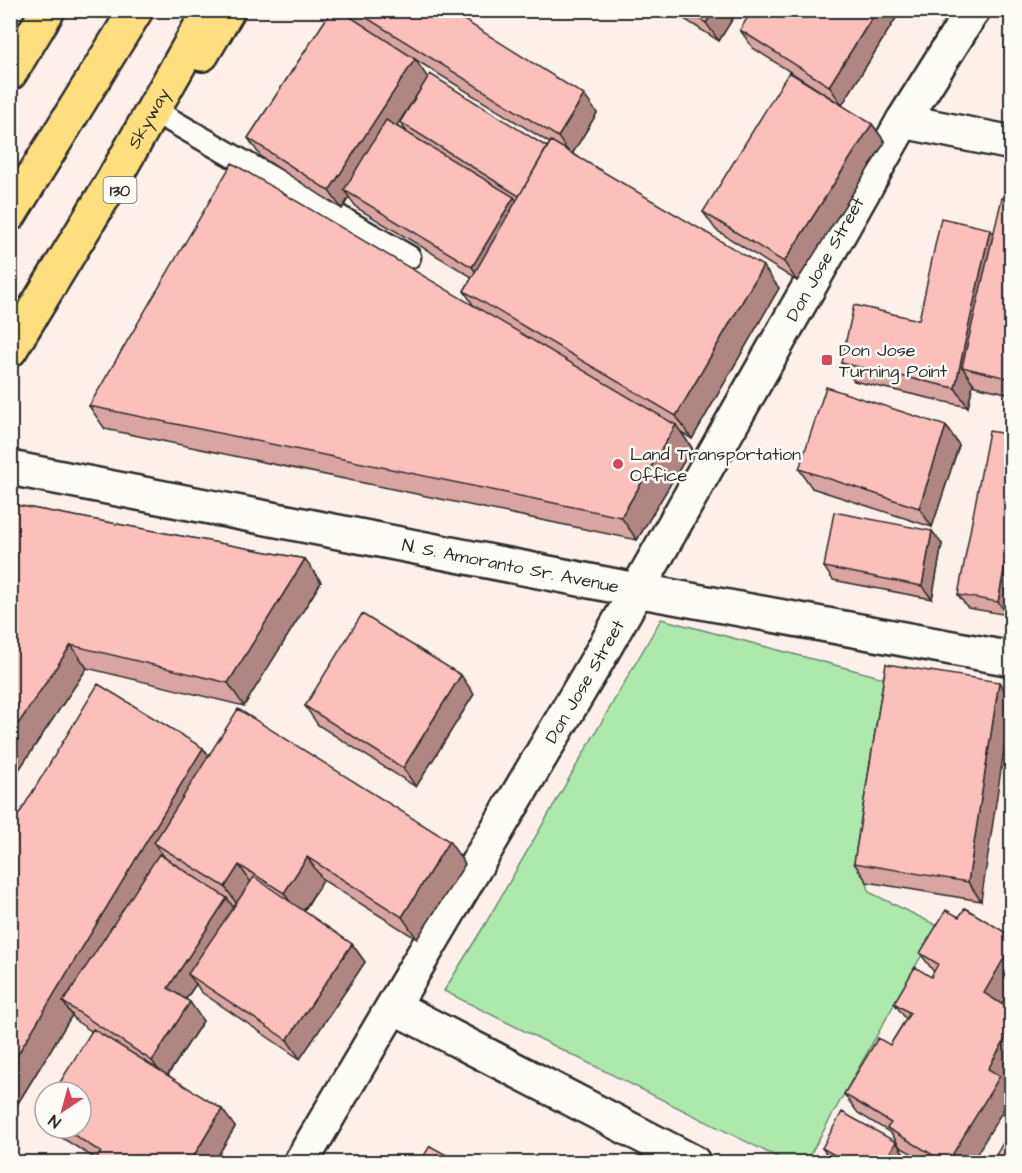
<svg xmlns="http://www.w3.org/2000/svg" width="1022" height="1173" font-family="'Architects Daughter',sans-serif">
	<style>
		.green { fill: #ade8ad; stroke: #6c8a6c; stroke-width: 1.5 }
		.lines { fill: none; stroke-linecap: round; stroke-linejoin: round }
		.service-casing { stroke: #2b2b2b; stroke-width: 27 }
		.minor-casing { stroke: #2b2b2b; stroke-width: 38 }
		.tertiary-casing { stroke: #2b2b2b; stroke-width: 38 }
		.primary-casing { stroke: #2b2b2b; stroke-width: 38 }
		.motorway-casing { stroke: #2b2b2b; stroke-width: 38 }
		.service { stroke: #fdfcf7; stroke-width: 22 }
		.minor { stroke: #fdfcf7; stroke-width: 33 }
		.tertiary { stroke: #fdfcf7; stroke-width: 33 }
		.primary { stroke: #fedf80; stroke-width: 33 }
		.motorway { stroke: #fedf80; stroke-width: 33 }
		.wall { fill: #d9a5a0; stroke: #2b2b2b; stroke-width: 1.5; fill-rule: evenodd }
		.shaded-wall { fill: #b08682; stroke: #2b2b2b; stroke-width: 1.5 }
		.building { fill: #fcc0ba; stroke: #2b2b2b; stroke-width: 1.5 }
		.poi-dot { fill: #d1495b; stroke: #fdfcf7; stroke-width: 2 }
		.labels { text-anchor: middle; stroke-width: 5; stroke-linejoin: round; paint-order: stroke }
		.shield { fill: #fdfcf7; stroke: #6a6a68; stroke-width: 1.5 }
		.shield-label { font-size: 16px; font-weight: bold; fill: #2b2b2b }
		.street-label { font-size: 18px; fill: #2b2b2b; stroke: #fdfcf7 }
		.poi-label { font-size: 18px; fill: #2b2b2b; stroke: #fdfcf7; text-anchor: start }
	</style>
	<rect width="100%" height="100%" fill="#fdf0eb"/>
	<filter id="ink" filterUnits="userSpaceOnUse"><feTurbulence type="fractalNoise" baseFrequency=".0167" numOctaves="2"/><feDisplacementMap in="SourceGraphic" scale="12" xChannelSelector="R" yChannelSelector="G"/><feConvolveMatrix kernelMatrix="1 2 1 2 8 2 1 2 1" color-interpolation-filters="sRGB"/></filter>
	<g filter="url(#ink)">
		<path class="green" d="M 661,619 L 899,682 L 867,882 L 869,892 L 938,926 L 806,1162 L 787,1162 L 444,991 L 484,926 Z"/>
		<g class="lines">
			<defs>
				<path id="service" d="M 165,117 L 409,257"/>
				<g id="minor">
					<path d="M 903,121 L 1012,143"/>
					<path d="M 394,1007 L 693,1162"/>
					<path id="s1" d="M 301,1162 L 598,659 L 903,121 L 973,10"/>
				</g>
				<g id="tertiary">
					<path id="s2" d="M 10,468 L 636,590 L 1012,659"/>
				</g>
				<path id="primary" d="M 202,54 L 228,10"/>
				<g id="motorway">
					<path d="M 10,73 L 48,10"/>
					<path d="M 10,214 L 136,10"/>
					<path id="s3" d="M 10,350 L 111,184 L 210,10"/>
				</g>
			</defs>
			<use href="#service" class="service-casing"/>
			<use href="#minor" class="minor-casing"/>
			<use href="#tertiary" class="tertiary-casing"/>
			<use href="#primary" class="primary-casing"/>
			<use href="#motorway" class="motorway-casing"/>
			<use href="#service" class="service"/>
			<use href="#minor" class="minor"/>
			<use href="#tertiary" class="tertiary"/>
			<use href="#primary" class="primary"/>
			<use href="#motorway" class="motorway"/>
		</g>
		<path class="wall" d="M 332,10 L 448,10 L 597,113 L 572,154 L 779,288 L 692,439 L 681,432 L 692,448 L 637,540 L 105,429 L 89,406 L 474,306 L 464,291 L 472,277 L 357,208 L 349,197 L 342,209 L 261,157 L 248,138 ZM 400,50 L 550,143 L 547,147 L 428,78 ZM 420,90 L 400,122 L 407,132 L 396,126 Z
			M 670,10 L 738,10 L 719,41 Z
			M 901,10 L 842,105 L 753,48 L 740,30 Z
			M 872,124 L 885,142 L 797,281 L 716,230 L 703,212 Z
			M 1011,200 L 1011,394 L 975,386 L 973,383 L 968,407 L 854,381 L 841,363 L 919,320 L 990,229 L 993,234 Z
			M 946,426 L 959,445 L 932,527 L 812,488 L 799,469 Z
			M 1011,435 L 1011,595 L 1008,615 L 968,608 L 958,595 Z
			M 10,504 L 305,559 L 321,582 L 244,706 L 87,668 L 10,783 Z
			M 942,544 L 932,599 L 833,580 L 824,567 Z
			M 886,664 L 981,901 L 867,882 L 854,863 Z
			M 474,694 L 416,787 L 318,725 L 305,706 Z
			M 209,755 L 465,864 L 417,939 L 323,880 L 304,911 L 352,944 L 365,962 L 300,1059 L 201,992 L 196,984 L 186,999 L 203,1021 L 168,1075 L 235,1127 L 214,1162 L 97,1162 L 96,1159 L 54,1133 L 50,1128 L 81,1128 L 91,1031 L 76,1021 L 72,1015 L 10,1116 L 10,829 Z
			M 920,953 L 1011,987 L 1001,1004 L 1011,1085 L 1007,1078 L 972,1162 L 927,1162 L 900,1147 L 891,1133 L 858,1113 L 844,1094 L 890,1045 L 906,1019 L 894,1003 L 931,977 L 934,972 Z
			M 896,1142 L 905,1155 L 901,1162 L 833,1162 L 831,1161 L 822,1148 Z"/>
		<path class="shaded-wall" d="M 714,10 L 738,10 L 719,41 L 706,23 Z
			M 877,10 L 901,10 L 842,105 L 829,86 Z
			M 415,59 L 428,78 L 352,194 L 344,190 L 349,197 L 342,209 L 329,191 Z
			M 584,95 L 597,113 L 571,156 L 558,137 Z
			M 872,124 L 885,142 L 797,281 L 784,262 Z
			M 514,197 L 527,215 L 485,285 L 472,267 Z
			M 990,229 L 1003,248 L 962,367 L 973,383 L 968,407 L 955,388 Z
			M 763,266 L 779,288 L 692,439 L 676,416 Z
			M 676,425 L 692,448 L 637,540 L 621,517 Z
			M 946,426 L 959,445 L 932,527 L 919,508 Z
			M 932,531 L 942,544 L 932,599 L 922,586 Z
			M 1011,532 L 1011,592 L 1011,591 L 1011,595 L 1008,615 L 998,602 Z
			M 305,559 L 321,582 L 244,706 L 228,683 Z
			M 71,645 L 87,668 L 10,783 L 10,736 Z
			M 461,675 L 474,694 L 416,787 L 403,768 Z
			M 999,682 L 1011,700 L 1011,704 L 981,901 L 968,882 Z
			M 203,748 L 219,770 L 154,843 L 166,859 L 63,1002 L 72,1015 L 10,1116 L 10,1067 Z
			M 449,841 L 465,864 L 417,939 L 402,917 Z
			M 307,857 L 323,880 L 300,916 L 284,893 Z
			M 239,865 L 255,888 L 241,910 L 225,887 Z
			M 227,898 L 240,917 L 188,974 L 196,984 L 181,1006 L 168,988 Z
			M 352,944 L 365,962 L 300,1059 L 287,1040 Z
			M 1011,946 L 1011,987 L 997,1012 L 984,993 Z
			M 190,1002 L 203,1021 L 165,1079 L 152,1061 Z
			M 1011,1029 L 1011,1070 L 1005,1075 L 1007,1078 L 1004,1082 L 1011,1093 L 1011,1097 L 972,1162 L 948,1162 L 988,1069 Z
			M 222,1109 L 235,1127 L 214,1162 L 190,1162 Z
			M 896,1142 L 905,1155 L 901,1162 L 884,1162 Z"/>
		<path class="building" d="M 332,10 L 340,10 L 415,59 L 329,191 L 248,138 Z
			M 354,10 L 448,10 L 584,95 L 558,137 Z
			M 686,10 L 714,10 L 706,23 Z
			M 752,10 L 877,10 L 829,86 L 740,30 Z
			M 789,72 L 872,124 L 784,262 L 703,212 Z
			M 430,74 L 547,147 L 519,196 L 400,122 Z
			M 386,120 L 514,197 L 472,267 L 344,190 Z
			M 551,141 L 763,266 L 676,416 L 464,291 Z
			M 232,163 L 676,425 L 621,517 L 89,406 Z
			M 1002,198 L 1011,200 L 1011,379 L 962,367 Z
			M 941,218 L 990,229 L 955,388 L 841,363 L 854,305 L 919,320 Z
			M 826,387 L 946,426 L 919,508 L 799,469 Z
			M 989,431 L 1011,435 L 1011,532 L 998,602 L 958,595 Z
			M 10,504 L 305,559 L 228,683 L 71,645 L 10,736 Z
			M 834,512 L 932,531 L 922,586 L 824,567 Z
			M 362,614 L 461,675 L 403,768 L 305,706 Z
			M 886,664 L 999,682 L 968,882 L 854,863 Z
			M 98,684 L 203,748 L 10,1067 L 10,829 Z
			M 238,709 L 449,841 L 402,917 L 307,857 L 284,893 L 239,865 L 225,887 L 154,843 Z
			M 159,854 L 227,898 L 168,988 L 190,1002 L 152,1061 L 63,1002 Z
			M 254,877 L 352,944 L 287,1040 L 188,974 Z
			M 965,908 L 1011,936 L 1011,946 L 984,993 L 1011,1010 L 1011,1029 L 988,1069 L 1000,1076 L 948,1162 L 945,1162 L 887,1128 L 891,1123 L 844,1094 L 878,1038 L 890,1045 L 910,1013 L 894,1003 L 915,967 L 931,977 L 938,964 L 920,953 L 946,910 L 959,917 Z
			M 93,1029 L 222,1109 L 190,1162 L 100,1162 L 96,1160 L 101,1152 L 63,1128 L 81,1128 L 81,1092 L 54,1092 Z
			M 1011,1063 L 1011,1079 L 1005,1075 Z
			M 45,1107 L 45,1117 L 41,1114 Z
			M 842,1112 L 896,1142 L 884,1162 L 847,1162 L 822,1148 Z
			M 1011,1129 L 1011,1162 L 992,1162 Z
			M 430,1146 L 459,1162 L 420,1162 Z
			M 907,1155 L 921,1162 L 903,1162 Z
			M 10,1158 L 18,1162 L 10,1162 Z"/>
	</g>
	<g class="poi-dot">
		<rect x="821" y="354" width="12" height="12" rx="3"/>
		<circle cx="618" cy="464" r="6"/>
	</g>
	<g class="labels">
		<rect class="shield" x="103.5" y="177" width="33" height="26" rx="4.5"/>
		<g class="shield-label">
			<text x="120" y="196">130</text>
		</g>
		<g class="street-label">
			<text dy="6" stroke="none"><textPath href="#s3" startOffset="270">Skyway</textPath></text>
			<text dy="6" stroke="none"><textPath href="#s1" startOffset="1044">Don Jose Street</textPath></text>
			<text dy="6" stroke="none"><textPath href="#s2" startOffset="510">N. S. Amoranto Sr. Avenue</textPath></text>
			<text dy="6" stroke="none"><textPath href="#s1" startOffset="558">Don Jose Street</textPath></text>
		</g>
		<g class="poi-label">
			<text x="839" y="356">Don Jose<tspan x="839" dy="21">Turning Point</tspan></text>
			<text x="630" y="460">Land Transportation<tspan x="630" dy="21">Office</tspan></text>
		</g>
	</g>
	<rect width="1022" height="1173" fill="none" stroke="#fdfcf7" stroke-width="36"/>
	<rect x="18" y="18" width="986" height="1137" fill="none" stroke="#2b2b2b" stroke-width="2" filter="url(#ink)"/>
	<g transform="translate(63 1110) rotate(216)"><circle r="28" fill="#fdfcf7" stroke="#a9a8a5" stroke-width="1.5"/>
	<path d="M0-4.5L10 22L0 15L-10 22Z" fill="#d1495b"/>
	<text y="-9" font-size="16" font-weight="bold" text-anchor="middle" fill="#2b2b2b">N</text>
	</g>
</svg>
